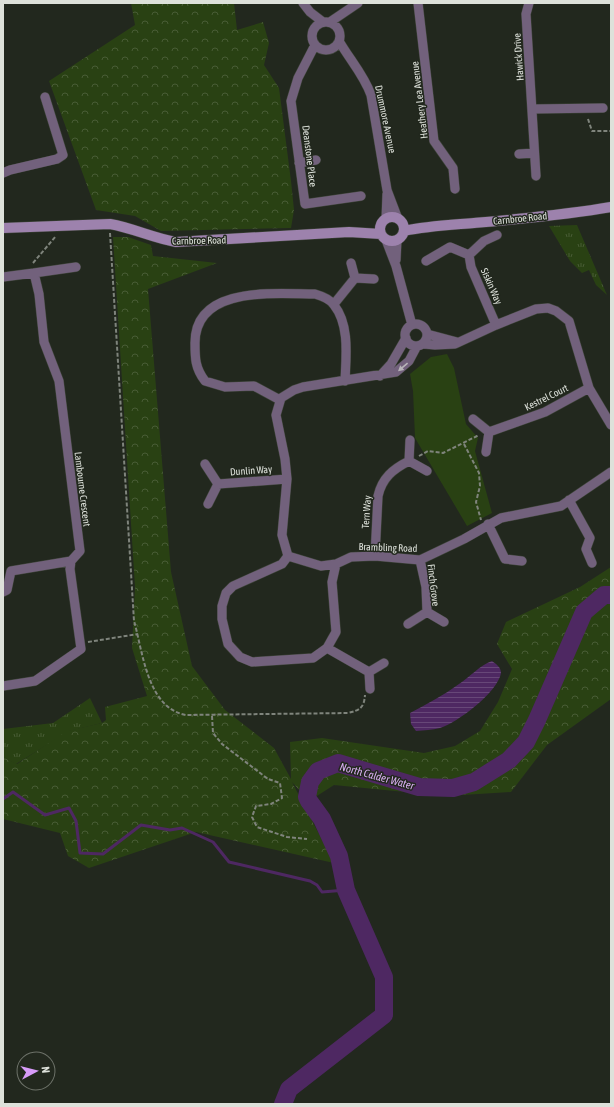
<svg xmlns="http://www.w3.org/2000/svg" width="614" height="1107" font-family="'Asap Condensed',sans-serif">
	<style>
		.grass { fill: url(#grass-tufts) }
		.forest { fill: url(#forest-crowns) }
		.green { fill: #294113 }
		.water { fill: url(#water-rules) }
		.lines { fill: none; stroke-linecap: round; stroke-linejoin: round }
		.stream { stroke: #4e2862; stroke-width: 3 }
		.river { stroke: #4e2862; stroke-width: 18 }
		.street-casing { stroke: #40463c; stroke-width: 10 }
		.secondary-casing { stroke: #40463c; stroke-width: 11 }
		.path { stroke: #7f847c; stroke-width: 2; stroke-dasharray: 4 2; stroke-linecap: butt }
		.street { stroke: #72617c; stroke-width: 9 }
		.secondary { stroke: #9d82ad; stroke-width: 10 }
		.oneway { fill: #b8b4b9 }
		.labels { text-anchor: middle; stroke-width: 3; stroke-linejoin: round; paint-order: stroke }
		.street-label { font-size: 10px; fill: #dde1da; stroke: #22281e }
		.water-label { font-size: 11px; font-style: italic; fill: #daaef3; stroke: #22281e }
	</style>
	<defs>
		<pattern id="grass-tufts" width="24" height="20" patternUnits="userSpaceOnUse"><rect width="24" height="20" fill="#294113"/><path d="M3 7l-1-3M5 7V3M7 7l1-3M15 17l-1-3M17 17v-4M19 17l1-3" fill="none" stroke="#485c35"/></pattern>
		<pattern id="forest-crowns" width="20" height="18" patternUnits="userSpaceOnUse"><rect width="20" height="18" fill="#294113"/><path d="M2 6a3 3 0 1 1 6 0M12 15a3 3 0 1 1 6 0" fill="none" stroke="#485c35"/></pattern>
		<pattern id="water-rules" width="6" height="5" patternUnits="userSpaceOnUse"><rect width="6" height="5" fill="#4e2862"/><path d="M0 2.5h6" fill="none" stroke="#674778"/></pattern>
	</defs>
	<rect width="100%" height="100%" fill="#22281e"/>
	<path class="grass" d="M 577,225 L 607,295 L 596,285 L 589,270 L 582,273 L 570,261 L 549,226 Z
		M 90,698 L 102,723 L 69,731 L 16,764 L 3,757 L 3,729 L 53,723 Z"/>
	<path class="forest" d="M 131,3 L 234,3 L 237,30 L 263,22 L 269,43 L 264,65 L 279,88 L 291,181 L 294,210 L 291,228 L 161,231 L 135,216 L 96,210 L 49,81 L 135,25 Z
		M 113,237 L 128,237 L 151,245 L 153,256 L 217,263 L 148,289 L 171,572 L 192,666 L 225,710 L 274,748 L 291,779 L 290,742 L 322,738 L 424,753 L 455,746 L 480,731 L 498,702 L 512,669 L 497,644 L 506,622 L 580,587 L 611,567 L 611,699 L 547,745 L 511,792 L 446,796 L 334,785 L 309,801 L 292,782 L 334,863 L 196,832 L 89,868 L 68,856 L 60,833 L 3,819 L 3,757 L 17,764 L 67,731 L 102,723 L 106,720 L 105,707 L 147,696 L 132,648 L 135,587 Z"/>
	<path class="green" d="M 447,354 L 454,368 L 466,424 L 478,438 L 475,451 L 492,513 L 467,526 L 415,438 L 413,391 L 410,374 L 431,357 Z"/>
	<path class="water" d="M 492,661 C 496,664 501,667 501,673 C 498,692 457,723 440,728 C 432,730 424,730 416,731 L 411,724 L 410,713 C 427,704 444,695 459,684 C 471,676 479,666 492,661 Z"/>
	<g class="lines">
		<path class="stream" d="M 3,799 L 13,792 L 45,815 L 69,808 L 76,821 L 80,853 L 103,854 L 141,825 L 170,830 L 182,828 L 213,842 L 229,862 L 310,881 L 317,885 L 322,892 L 346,890"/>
		<path class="river" d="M 283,1104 L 289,1089 L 384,1015 L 384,977 L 346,890 L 339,856 L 322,819 L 309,801 L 307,797 L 310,782 L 318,771 L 338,763 L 419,787 L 453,788 L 474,782 L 509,760 L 526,742 L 537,720 L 584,612 L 604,595 L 611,595"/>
		<defs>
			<path id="street" d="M 303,3 L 310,12 L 323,22
				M 418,3 L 434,141 L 453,168 L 455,189
				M 529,3 L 526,14 L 536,176
				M312 36a14 14 0 1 1 28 0a14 14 0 1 1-28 0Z
				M 330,22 L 358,3
				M 339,41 C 350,60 364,75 371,95 L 387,190 L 398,219
				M 315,45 L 298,78 L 291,101 L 305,204 L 361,196
				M 533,109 L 603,108
				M 519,154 L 534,153
				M 299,163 L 316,160
				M 3,173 L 10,170 L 57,159 L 63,155 L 45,97
				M 386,219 L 387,194
				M 386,240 L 396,266 L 412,325
				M 469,255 L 471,267 L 496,325
				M 396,260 L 397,240
				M 426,261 L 450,247 L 469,255 L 484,241 L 497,235
				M 34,273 L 76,267
				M 3,277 L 34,273 L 39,294 L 44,342 L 59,381 L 80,551 L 71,561 L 70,569 L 81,649 L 35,681 L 3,686
				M 355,278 L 374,279
				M 334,304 L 355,278 L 351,263
				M405 335a11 11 0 1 1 22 0a11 11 0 1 1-22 0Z
				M 427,334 L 457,342
				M 424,344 L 435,345 L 455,344 L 496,325 L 536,309 L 548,308 L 556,311 L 569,321 L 589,388 L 611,425
				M 417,346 L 409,361 L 396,372 L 303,387 L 294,390 L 281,398 L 276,415 L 285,459 L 287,479 L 282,535 L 288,556 L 321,566 L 336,564 L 351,557 L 375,556 L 420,560 L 464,539 L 501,518 L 561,506 L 611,472
				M 380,376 L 391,364 L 406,338
				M 280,400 L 254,386 L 225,387 L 205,381 C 195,368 195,358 195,343 C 195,285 276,294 315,294 C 322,296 330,299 334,305 C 350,325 346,357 345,381
				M 473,419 L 489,432 L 545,412 L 589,388
				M 410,440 L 409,461 L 427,471
				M 486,452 L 489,432
				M 205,464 L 218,484 L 208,504
				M 218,484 L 287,479
				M 569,500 L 590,538 L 586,549 L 592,563
				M 488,524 L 505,559 L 522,561
				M 288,556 L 282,564 L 233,586 L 226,593 L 222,606 L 222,619 L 228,644 L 240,657 L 252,662 L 313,658 L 327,648 L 336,632 L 332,582 L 336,564
				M 375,556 L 378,496 C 382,478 393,469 409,461
				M 420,560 L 426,587 L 427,612 L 444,622
				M 11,571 L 71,561
				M 3,592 L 7,590 L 11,571
				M 408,624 L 427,612
				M 327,648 L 369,672
				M 370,689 L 369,672 L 384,663"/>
			<path id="secondary" d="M380 229a12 12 0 1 1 24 0a12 12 0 1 1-24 0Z
				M 3,228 L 110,224 C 133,228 153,238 176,242 L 349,232 L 381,234
				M 404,231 C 427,226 450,225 474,223 C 519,219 566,215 611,207"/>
		</defs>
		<use href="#street" class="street-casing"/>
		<use href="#secondary" class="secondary-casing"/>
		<path class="path" d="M 588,119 L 592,131 L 611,131
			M 110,233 L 134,621 C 143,652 147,708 186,715 L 348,713 C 360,710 364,708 365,695
			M 33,263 L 56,236
			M 464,444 L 479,473 L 480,486 L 476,502 L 481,520
			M 419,456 L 428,451 L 443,453 L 479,435
			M 88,642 L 138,634
			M 212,716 L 213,733 L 222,744 L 268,779 L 280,783 L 282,798 L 271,804 L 256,806 L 252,817 L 257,827 L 287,837 L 307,839"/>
		<use href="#street" class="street"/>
		<use href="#secondary" class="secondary"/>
	</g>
	<defs><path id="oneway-solid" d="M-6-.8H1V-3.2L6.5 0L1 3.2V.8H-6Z"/></defs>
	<use class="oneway" href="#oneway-solid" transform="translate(403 367) rotate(140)"/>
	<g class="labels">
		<g class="street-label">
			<text transform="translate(518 57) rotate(-94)" y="4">Hawick Drive</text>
			<text transform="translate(419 100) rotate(-97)" y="4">Heathery Lea Avenue</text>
			<text transform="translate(386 119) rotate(78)" y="4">Drummore Avenue</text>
			<text transform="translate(310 156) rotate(83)" y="4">Deanstone Place</text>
			<text transform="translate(520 218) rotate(-6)" y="4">Carnbroe Road</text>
			<text transform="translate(199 240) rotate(-1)" y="4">Carnbroe Road</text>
			<text transform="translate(492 286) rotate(66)" y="4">Siskin Way</text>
			<text transform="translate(546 397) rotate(-26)" y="4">Kestrel Court</text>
			<text transform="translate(251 470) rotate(-4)" y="4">Dunlin Way</text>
			<text transform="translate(83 489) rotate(83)" y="4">Lambourne Crescent</text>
			<text transform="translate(366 512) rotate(-86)" y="4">Tern Way</text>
			<text transform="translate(388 547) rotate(2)" y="4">Brambling Road</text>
			<text transform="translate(434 585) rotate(83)" y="4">Finch Grove</text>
		</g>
		<g class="water-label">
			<text transform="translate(377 776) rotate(15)" y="4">North Calder Water</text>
		</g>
	</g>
	<rect width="614" height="1107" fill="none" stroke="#dde1da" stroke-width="8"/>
	<g transform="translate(36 1071) rotate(83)"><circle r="19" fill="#22281e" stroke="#6d7269"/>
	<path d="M0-3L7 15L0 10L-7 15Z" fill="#d79bf9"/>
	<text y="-6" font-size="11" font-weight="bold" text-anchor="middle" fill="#dde1da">N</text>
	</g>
</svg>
